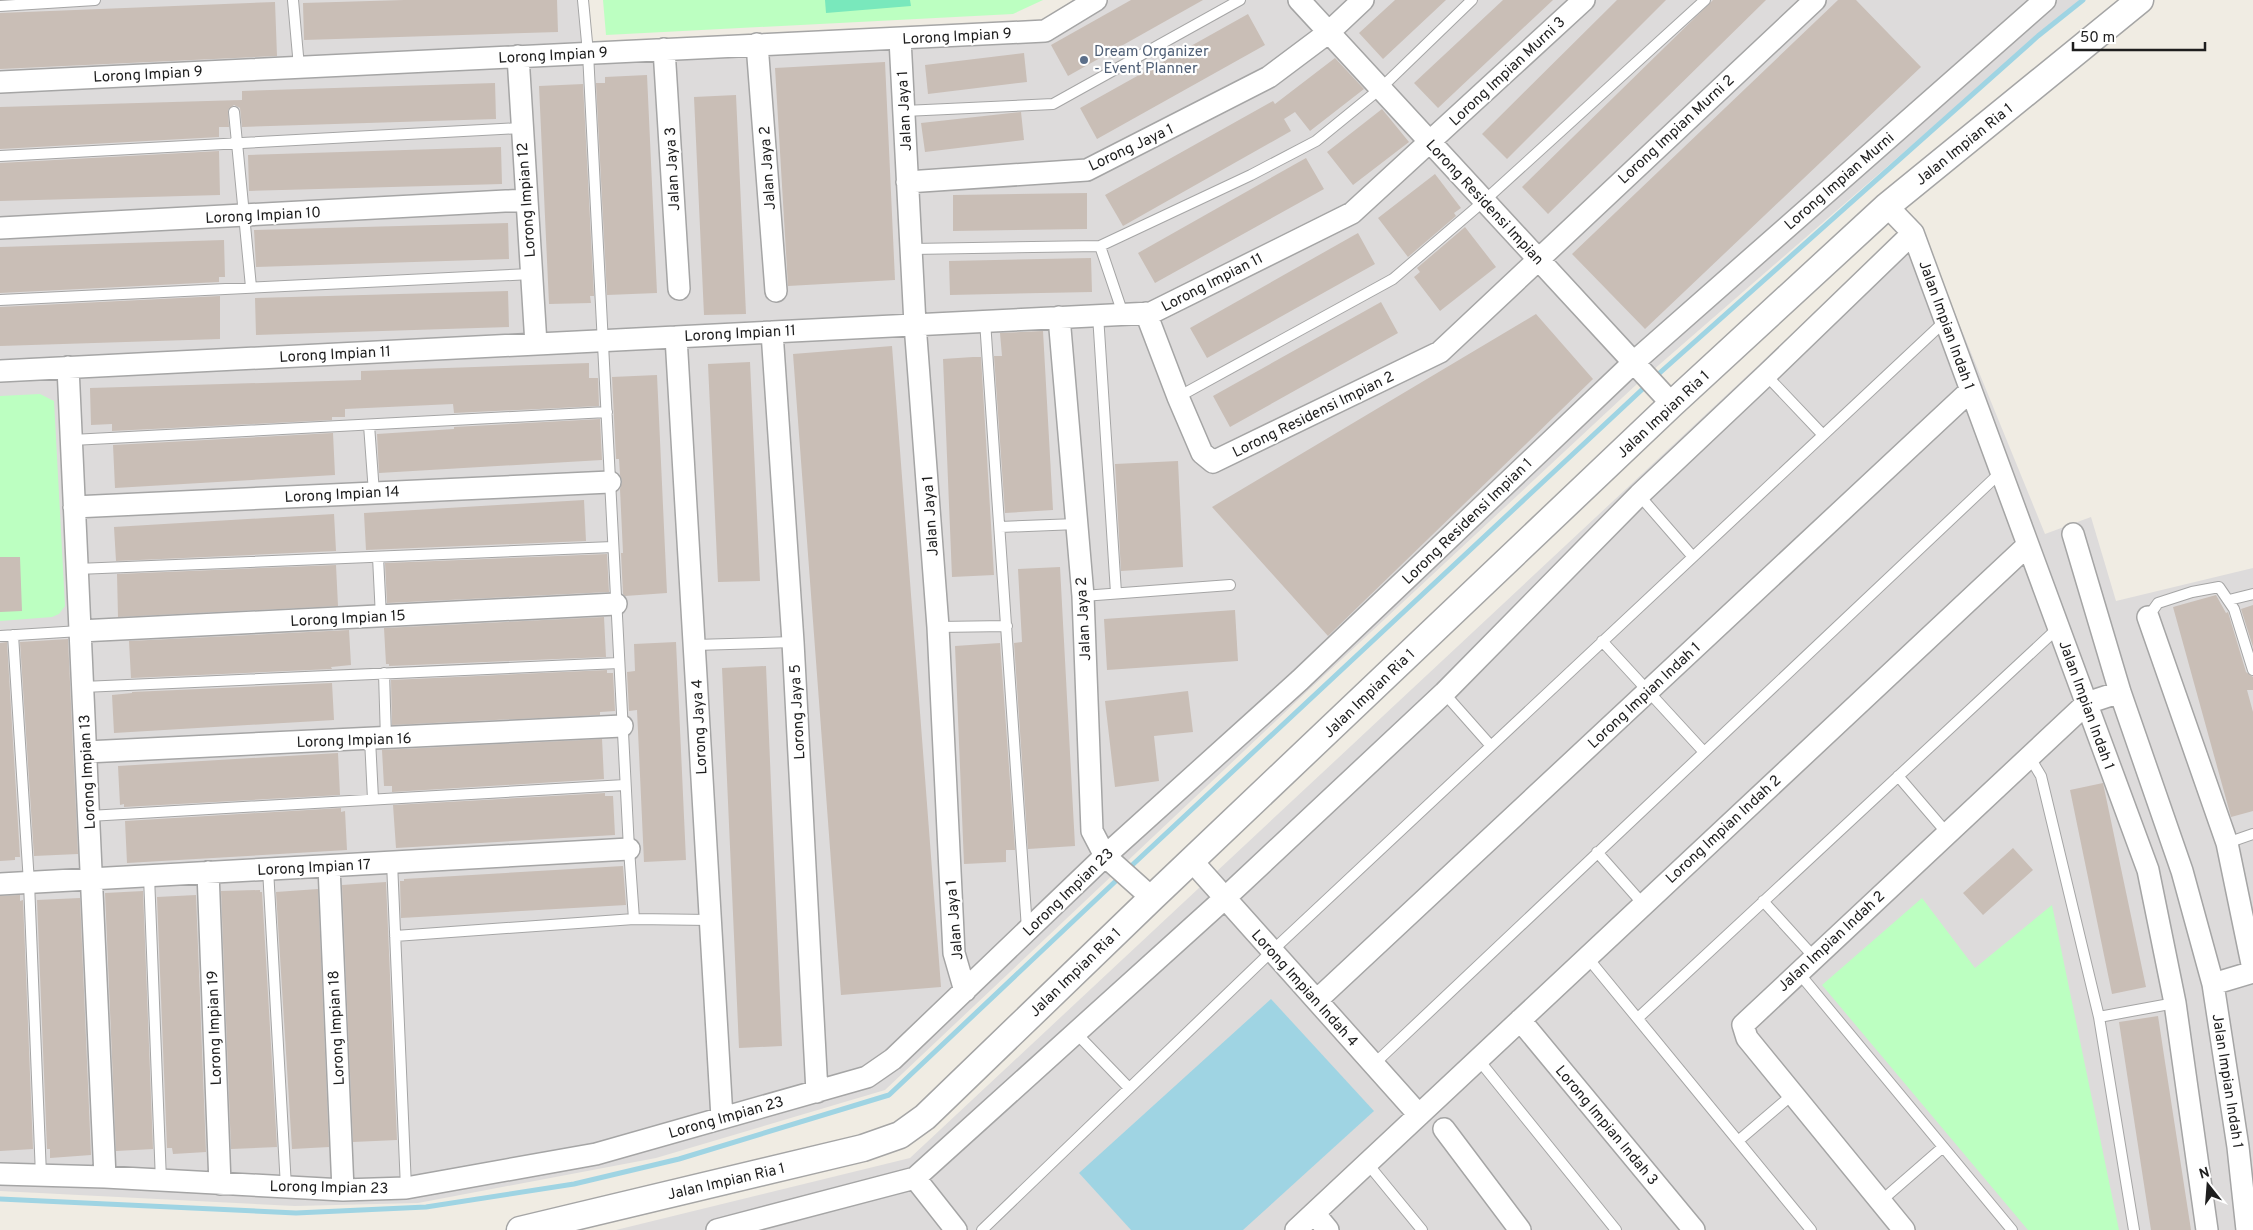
<svg xmlns="http://www.w3.org/2000/svg" width="2253" height="1230" font-family="Overpass,sans-serif">
	<style>
		.residential { fill: #dddbdb }
		.park { fill: #bcffc1 }
		.pitch { fill: #79e8bc }
		.water { fill: #9fd4e3 }
		.lines { fill: none; stroke-linecap: round; stroke-linejoin: round }
		.stream { stroke: #9fd4e3; stroke-width: 5 }
		.building { fill: #c9beb6 }
		.service-casing { stroke: #a5a5a5; stroke-width: 12 }
		.minor-casing { stroke: #a5a5a5; stroke-width: 24 }
		.tertiary-casing { stroke: #a5a5a5; stroke-width: 29 }
		.service { stroke: #fff; stroke-width: 10 }
		.minor { stroke: #fff; stroke-width: 21 }
		.tertiary { stroke: #fff; stroke-width: 26 }
		.service-dot { fill: #5c6f8a; stroke: #fff; stroke-width: 2 }
		.labels { text-anchor: middle; stroke-width: 4.5; stroke-linejoin: round; paint-order: stroke }
		.street-label { font-size: 15px; fill: #1e1e1e; stroke: #fff }
		.service-label { font-size: 15px; fill: #4e5e75; stroke: #fff; text-anchor: start }
	</style>
	<rect width="100%" height="100%" fill="#f0ece3"/>
	<path class="residential" d="M 18,0 L 585,0 L 589,59 L 1032,42 L 1109,0 L 2079,0 L 1637,384 L 1298,700 L 885,1090 L 656,1158 L 418,1203 L 295,1206 L 0,1191 L 0,1 Z
		M 1916,218 L 2045,534 L 2091,517 L 2116,601 L 2253,568 L 2253,1230 L 616,1230 L 910,1158 Z"/>
	<path class="park" d="M 603,0 L 1043,0 L 1013,14 L 606,35 Z
		M 40,394 L 54,401 L 65,606 L 59,614 L 52,617 L 0,621 L 0,396 Z
		M 1922,898 L 1975,968 L 2052,905 L 2119,1230 L 2028,1230 L 1822,985 Z"/>
	<path class="pitch" d="M 825,0 L 910,0 L 911,6 L 826,13 Z"/>
	<path class="water" d="M 1271,999 L 1374,1111 L 1243,1230 L 1131,1230 L 1079,1173 Z"/>
	<g class="lines">
		<path class="stream" d="M 1654,378 L 2038,36 L 2083,0
			M 1128,869 L 1648,384
			M 0,1199 L 296,1213 L 426,1207 L 574,1184 L 679,1159 L 889,1095 L 1120,877"/>
	</g>
	<path class="building" d="M 404,0 L 557,0 L 558,32 L 304,40 L 303,3 Z
		M 1131,0 L 1203,0 L 1068,76 L 1051,45 Z
		M 1395,0 L 1446,0 L 1383,59 L 1359,33 Z
		M 1503,0 L 1553,0 L 1438,108 L 1414,83 Z
		M 1617,0 L 1666,0 L 1507,159 L 1482,134 Z
		M 1713,0 L 1766,0 L 1548,214 L 1522,187 Z
		M 1838,0 L 1856,0 L 1921,67 L 1645,329 L 1572,254 Z
		M 275,2 L 277,56 L 0,69 L 0,13 Z
		M 1248,14 L 1265,45 L 1097,139 L 1080,108 Z
		M 1024,53 L 1027,82 L 928,94 L 925,65 Z
		M 1335,58 L 1364,89 L 1310,131 L 1295,112 L 1284,119 L 1291,131 L 1123,226 L 1105,195 L 1273,101 L 1275,104 Z
		M 885,62 L 895,280 L 788,286 L 775,68 Z
		M 647,75 L 657,293 L 607,295 L 596,83 L 605,83 L 605,77 Z
		M 495,83 L 496,119 L 242,127 L 240,108 L 234,105 L 228,110 L 229,127 L 219,127 L 219,137 L 0,149 L 0,107 L 242,100 L 242,91 Z
		M 583,84 L 594,296 L 590,296 L 591,303 L 549,304 L 539,86 Z
		M 736,95 L 746,314 L 704,315 L 694,97 Z
		M 1382,109 L 1409,142 L 1353,185 L 1327,152 Z
		M 1021,112 L 1024,140 L 925,152 L 921,123 Z
		M 501,147 L 502,184 L 249,191 L 248,155 Z
		M 219,151 L 220,195 L 0,201 L 0,163 Z
		M 1306,158 L 1324,189 L 1155,283 L 1138,253 Z
		M 1435,174 L 1461,208 L 1454,213 L 1456,216 L 1408,257 L 1378,218 Z
		M 1087,193 L 1087,229 L 953,231 L 953,195 Z
		M 508,223 L 509,259 L 256,267 L 254,230 Z
		M 1465,227 L 1496,267 L 1440,311 L 1414,277 L 1420,272 L 1417,268 Z
		M 1358,233 L 1375,264 L 1207,358 L 1190,328 Z
		M 224,240 L 225,277 L 219,277 L 219,282 L 0,293 L 0,247 Z
		M 1091,258 L 1092,292 L 950,295 L 949,261 Z
		M 508,291 L 509,327 L 256,335 L 255,298 Z
		M 220,296 L 220,339 L 0,346 L 0,307 Z
		M 1381,302 L 1398,333 L 1230,427 L 1213,396 Z
		M 1536,314 L 1593,379 L 1328,636 L 1212,507 Z
		M 1043,331 L 1053,510 L 1005,513 L 994,356 L 1002,356 L 1000,333 Z
		M 892,346 L 941,987 L 841,995 L 793,354 Z
		M 973,357 L 981,357 L 994,575 L 952,577 L 943,359 Z
		M 750,362 L 760,581 L 718,582 L 708,364 Z
		M 589,363 L 589,378 L 598,378 L 599,406 L 454,413 L 453,404 L 345,409 L 345,417 L 332,417 L 332,420 L 112,431 L 112,424 L 91,425 L 90,388 L 361,380 L 361,371 Z
		M 657,375 L 667,593 L 625,596 L 623,594 L 621,553 L 623,553 L 620,489 L 622,481 L 620,475 L 619,459 L 616,459 L 612,377 Z
		M 600,419 L 602,460 L 379,473 L 377,434 L 454,429 L 454,427 Z
		M 333,433 L 335,475 L 115,488 L 113,445 Z
		M 1178,461 L 1183,567 L 1121,571 L 1115,464 Z
		M 584,500 L 586,541 L 366,550 L 364,513 Z
		M 334,514 L 336,551 L 116,561 L 114,527 Z
		M 607,554 L 609,592 L 387,603 L 385,563 Z
		M 0,557 L 20,557 L 22,611 L 0,612 Z
		M 336,565 L 338,606 L 118,617 L 117,574 Z
		M 1060,567 L 1075,846 L 1028,849 L 1014,643 L 1022,642 L 1018,569 Z
		M 2216,595 L 2226,613 L 2228,612 L 2246,672 L 2253,677 L 2253,690 L 2247,690 L 2253,712 L 2253,811 L 2231,817 L 2173,607 Z
		M 2253,605 L 2253,647 L 2241,609 Z
		M 1235,610 L 1238,661 L 1107,670 L 1104,619 Z
		M 604,617 L 606,657 L 389,666 L 389,664 L 386,664 L 384,628 Z
		M 349,630 L 351,665 L 331,667 L 332,669 L 131,678 L 129,641 Z
		M 68,639 L 78,854 L 34,856 L 20,642 Z
		M 7,642 L 20,857 L 15,857 L 15,860 L 0,861 L 0,643 Z
		M 676,642 L 686,860 L 644,862 L 637,710 L 629,711 L 627,672 L 635,671 L 634,644 Z
		M 1000,643 L 1015,850 L 1006,850 L 1006,862 L 964,864 L 955,646 Z
		M 766,666 L 782,1046 L 739,1048 L 722,668 Z
		M 607,670 L 607,673 L 613,673 L 615,711 L 600,712 L 600,715 L 392,725 L 391,680 Z
		M 332,683 L 334,720 L 114,733 L 112,695 L 132,693 L 132,692 Z
		M 1188,691 L 1193,732 L 1154,736 L 1159,781 L 1115,787 L 1105,701 Z
		M 602,739 L 604,779 L 392,792 L 392,786 L 384,786 L 382,750 Z
		M 338,753 L 340,795 L 124,807 L 124,804 L 120,805 L 118,766 Z
		M 2103,783 L 2146,987 L 2112,994 L 2070,790 Z
		M 605,793 L 605,796 L 613,796 L 615,835 L 396,848 L 393,805 Z
		M 341,808 L 341,812 L 345,811 L 347,850 L 127,863 L 125,821 Z
		M 2013,848 L 2033,870 L 1983,915 L 1963,893 Z
		M 623,866 L 626,905 L 401,918 L 400,881 L 404,881 L 404,879 Z
		M 386,882 L 397,1140 L 353,1142 L 342,885 Z
		M 318,889 L 329,1147 L 292,1149 L 276,892 Z
		M 260,890 L 260,892 L 262,892 L 277,1147 L 231,1149 L 221,891 Z
		M 143,891 L 153,1149 L 116,1151 L 105,893 Z
		M 20,895 L 20,901 L 23,900 L 33,1149 L 0,1151 L 0,896 Z
		M 196,895 L 206,1152 L 173,1154 L 172,1148 L 167,1148 L 157,897 Z
		M 80,898 L 91,1155 L 50,1158 L 50,1149 L 47,1149 L 37,900 Z
		M 2158,1016 L 2165,1062 L 2191,1230 L 2151,1230 L 2119,1022 Z"/>
	<g class="lines">
		<defs>
			<path id="service" d="M 293,0 L 299,67
				M 583,0 L 588,53 L 629,849 L 634,919
				M 0,6 L 95,0
				M 904,111 L 1053,104 L 1240,0
				M 234,112 L 251,287
				M 0,156 L 521,128
				M 1100,246 L 1123,314
				M 912,249 L 1100,246 L 1251,175 L 1316,141 L 1381,88 L 1472,0
				M 0,300 L 531,274
				M 1098,315 L 1116,593
				M 985,321 L 1027,929
				M 1766,375 L 1823,435
				M 1178,397 L 1393,279 L 1484,201 L 1705,0
				M 369,425 L 374,493
				M 72,440 L 607,412
				M 1639,495 L 1693,557
				M 1000,527 L 1077,524
				M 378,557 L 381,617
				M 77,569 L 613,547
				M 1083,596 L 1230,585
				M 2229,600 L 2253,594
				M 2148,617 L 2158,603 L 2192,592 L 2219,587 L 2234,609 L 2253,670
				M 938,627 L 1007,626
				M 13,635 L 29,883 L 41,1175
				M 0,636 L 80,631
				M 1602,641 L 1704,752
				M 695,645 L 793,642
				M 384,673 L 386,739
				M 83,687 L 619,663
				M 1444,693 L 1491,746
				M 370,739 L 373,799
				M 2029,756 L 2041,776 L 2099,1017 L 2134,1230
				M 1898,776 L 1946,832
				M 89,816 L 625,785
				M 2227,843 L 2253,834
				M 1597,852 L 1643,904
				M 392,862 L 406,1188
				M 268,869 L 286,1187
				M 149,876 L 161,1181
				M 1763,901 L 1814,957
				M 395,936 L 634,919 L 710,920
				M 1587,957 L 1811,1230
				M 1798,972 L 2012,1230
				M 2099,1017 L 2175,1003
				M 1638,1018 L 2059,627
				M 1076,1033 L 1129,1088
				M 1478,1059 L 1616,1230
				M 1374,1064 L 2001,472
				M 1738,1141 L 1793,1094
				M 1367,1163 L 1422,1230
				M 1881,1201 L 1943,1147
				M 982,1230 L 1272,951 L 1945,321"/>
			<path id="minor" d="M 1299,0 L 1672,404
				M 900,39 L 915,324 L 938,627 L 954,953 L 965,991
				M 757,44 L 776,291
				M 664,49 L 679,289
				M 518,56 L 536,344
				M 0,82 L 1045,31 L 1096,0
				M 907,182 L 1087,170 L 1269,77 L 1329,32 L 1363,0
				M 1887,206 L 1913,233 L 2148,870 L 2175,1003 L 2207,1230
				M 0,228 L 526,200
				M 1146,313 L 1178,397 L 1202,453 L 1213,462 L 1440,352 L 1815,0
				M 1059,317 L 1083,596 L 1092,831 L 1105,856 L 1152,898
				M 772,332 L 793,642 L 817,1092
				M 676,337 L 722,1118
				M 68,367 L 105,1177
				M 0,371 L 1151,313 L 1352,213 L 1584,0
				M 74,507 L 610,482
				M 2073,534 L 2120,692 L 2182,871 L 2213,984 L 2238,1147 L 2247,1230
				M 2148,617 L 2227,843 L 2253,969
				M 80,631 L 616,604
				M 86,752 L 622,726
				M 1192,861 L 1419,1115
				M 329,866 L 343,1190
				M 208,872 L 220,1184
				M 0,884 L 629,849
				M 2213,984 L 2253,972
				M 1317,1000 L 1971,390
				M 1520,1020 L 1694,1230
				M 1444,1129 L 1520,1230
				M 0,1174 L 105,1177 L 343,1190 L 406,1188 L 596,1154 L 867,1077 L 893,1059 L 1105,856 L 1300,680 L 1634,362 L 2045,0
				M 915,1178 L 956,1230
				M 1314,1213 L 1328,1230
				M 717,1230 L 915,1178 L 1225,898 L 1444,693 L 1639,495 L 1766,375 L 1913,233
				M 1296,1230 L 2028,545
				M 1904,1230 L 1747,1038 L 1743,1025 L 2087,703 L 2120,692"/>
			<path id="tertiary" d="M 520,1230 L 863,1148 L 900,1135 L 925,1117 L 1152,898 L 1672,404 L 1887,206 L 2140,0"/>
		</defs>
		<use href="#service" class="service-casing"/>
		<use href="#minor" class="minor-casing"/>
		<use href="#tertiary" class="tertiary-casing"/>
		<use href="#service" class="service"/>
		<use href="#minor" class="minor"/>
		<use href="#tertiary" class="tertiary"/>
	</g>
	<circle class="service-dot" cx="1084" cy="60" r="5"/>
	<g class="labels">
		<g class="street-label">
			<text transform="translate(957 36) rotate(-3)" y="5">Lorong Impian 9</text>
			<text transform="translate(553 55) rotate(-3)" y="5">Lorong Impian 9</text>
			<text transform="translate(1507 71) rotate(-43)" y="5">Lorong Impian Murni 3</text>
			<text transform="translate(148 74) rotate(-3)" y="5">Lorong Impian 9</text>
			<text transform="translate(904 111) rotate(-93)" y="5">Jalan Jaya 1</text>
			<text transform="translate(1676 129) rotate(-43)" y="5">Lorong Impian Murni 2</text>
			<text transform="translate(1964 144) rotate(-39)" y="5">Jalan Impian Ria 1</text>
			<text transform="translate(1131 147) rotate(-25)" y="5">Lorong Jaya 1</text>
			<text transform="translate(767 168) rotate(-94)" y="5">Jalan Jaya 2</text>
			<text transform="translate(672 169) rotate(-93)" y="5">Jalan Jaya 3</text>
			<text transform="translate(1839 181) rotate(-41)" y="5">Lorong Impian Murni</text>
			<text transform="translate(526 200) rotate(-94)" y="5">Lorong Impian 12</text>
			<text transform="translate(1485 202) rotate(47)" y="5">Lorong Residensi Impian</text>
			<text transform="translate(263 215) rotate(-3)" y="5">Lorong Impian 10</text>
			<text transform="translate(1212 282) rotate(-27)" y="5">Lorong Impian 11</text>
			<text transform="translate(1947 325) rotate(70)" y="5">Jalan Impian Indah 1</text>
			<text transform="translate(740 333) rotate(-3)" y="5">Lorong Impian 11</text>
			<text transform="translate(335 354) rotate(-3)" y="5">Lorong Impian 11</text>
			<text transform="translate(1313 414) rotate(-26)" y="5">Lorong Residensi Impian 2</text>
			<text transform="translate(1663 414) rotate(-43)" y="5">Jalan Impian Ria 1</text>
			<text transform="translate(342 494) rotate(-3)" y="5">Lorong Impian 14</text>
			<text transform="translate(930 516) rotate(-94)" y="5">Jalan Jaya 1</text>
			<text transform="translate(1467 521) rotate(-44)" y="5">Lorong Residensi Impian 1</text>
			<text transform="translate(348 618) rotate(-3)" y="5">Lorong Impian 15</text>
			<text transform="translate(1083 619) rotate(-93)" y="5">Jalan Jaya 2</text>
			<text transform="translate(1369 693) rotate(-44)" y="5">Jalan Impian Ria 1</text>
			<text transform="translate(1644 695) rotate(-43)" y="5">Lorong Impian Indah 1</text>
			<text transform="translate(2087 705) rotate(70)" y="5">Jalan Impian Indah 1</text>
			<text transform="translate(797 712) rotate(-93)" y="5">Lorong Jaya 5</text>
			<text transform="translate(699 727) rotate(-93)" y="5">Lorong Jaya 4</text>
			<text transform="translate(354 740) rotate(-2)" y="5">Lorong Impian 16</text>
			<text transform="translate(87 772) rotate(-93)" y="5">Lorong Impian 13</text>
			<text transform="translate(1723 829) rotate(-43)" y="5">Lorong Impian Indah 2</text>
			<text transform="translate(314 867) rotate(-3)" y="5">Lorong Impian 17</text>
			<text transform="translate(1068 892) rotate(-44)" y="5">Lorong Impian 23</text>
			<text transform="translate(954 920) rotate(-95)" y="5">Jalan Jaya 1</text>
			<text transform="translate(1831 941) rotate(-43)" y="5">Jalan Impian Indah 2</text>
			<text transform="translate(1075 972) rotate(-44)" y="5">Jalan Impian Ria 1</text>
			<text transform="translate(1305 988) rotate(48)" y="5">Lorong Impian Indah 4</text>
			<text transform="translate(214 1028) rotate(-92)" y="5">Lorong Impian 19</text>
			<text transform="translate(336 1028) rotate(-93)" y="5">Lorong Impian 18</text>
			<text transform="translate(2228 1081) rotate(81)" y="5">Jalan Impian Indah 1</text>
			<text transform="translate(726 1117) rotate(-16)" y="5">Lorong Impian 23</text>
			<text transform="translate(1607 1125) rotate(50)" y="5">Lorong Impian Indah 3</text>
			<text transform="translate(726 1181) rotate(-13)" y="5">Jalan Impian Ria 1</text>
			<text transform="translate(329 1187) rotate(1)" y="5">Lorong Impian 23</text>
		</g>
		<g class="service-label">
			<text x="1094" y="56">Dream Organizer<tspan x="1094" dy="17">- Event Planner</tspan></text>
		</g>
	</g>
	<g transform="translate(2208 1185) rotate(343)" stroke="#ffffff" stroke-width="4" paint-order="stroke">
	<path d="M0-4L9 19L0 12L-9 19Z" fill="#1e1e1e"/>
	<text y="-8" font-size="14" font-weight="bold" text-anchor="middle" fill="#1e1e1e">N</text>
	</g>
	<path d="M2073 42v8h132v-8" fill="none" stroke="#1e1e1e" stroke-width="2.5"/>
	<text x="2080" y="42" font-size="15" fill="#1e1e1e" stroke="#ffffff" stroke-width="4" paint-order="stroke">50 m</text>
</svg>
